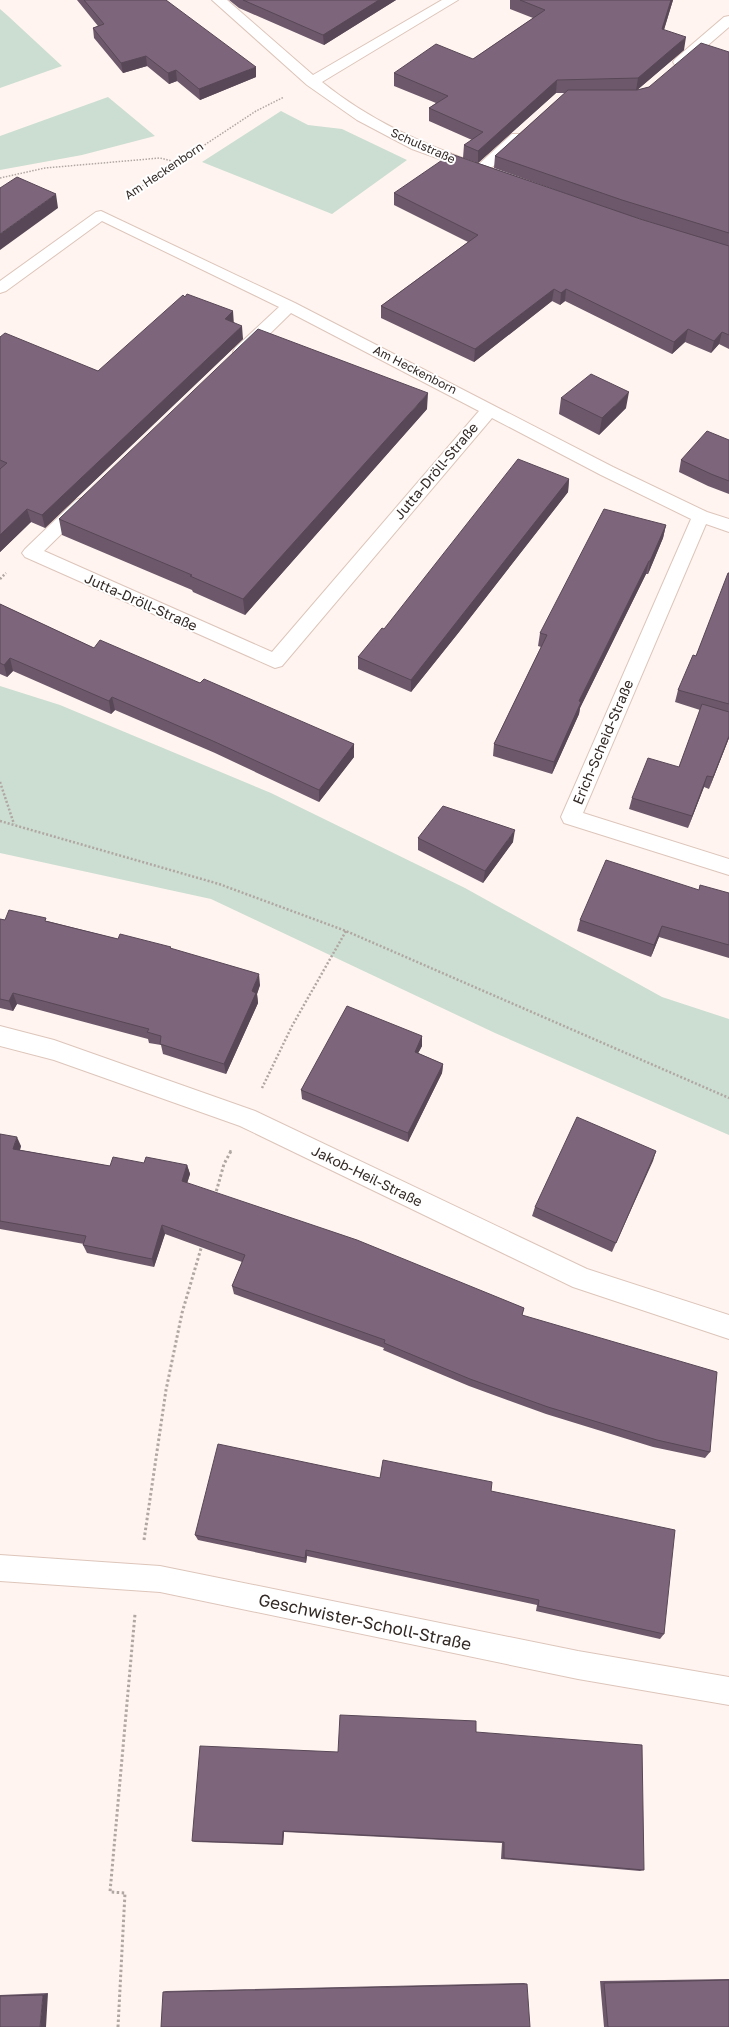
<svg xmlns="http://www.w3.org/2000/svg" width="729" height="2027" font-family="'Golos Text',sans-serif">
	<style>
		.green { fill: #ccded1 }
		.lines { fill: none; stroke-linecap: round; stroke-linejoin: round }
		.minor-casing { stroke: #ddc5ba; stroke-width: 2 }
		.path-far2 { stroke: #b0a6a2; stroke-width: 1.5; stroke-dasharray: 1.5 1.5; stroke-linecap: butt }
		.path-far1 { stroke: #b0a6a2; stroke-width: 2.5; stroke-dasharray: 2 2; stroke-linecap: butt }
		.path { stroke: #b0a6a2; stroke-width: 3; stroke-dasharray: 2.5 2.5; stroke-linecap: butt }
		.minor { fill: #fff; fill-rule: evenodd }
		.wall { fill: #6c586a; fill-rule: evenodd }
		.shaded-wall { fill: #584756 }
		.building { fill: #7d667b; stroke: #584756 }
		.labels { text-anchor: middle; stroke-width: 4; stroke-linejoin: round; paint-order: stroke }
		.far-street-label { font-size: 12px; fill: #332a26; stroke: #fff }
		.street-label { font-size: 14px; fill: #332a26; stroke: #fff }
		.near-street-label { font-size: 17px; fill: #332a26; stroke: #fff }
	</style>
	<rect width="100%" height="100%" fill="#fff4f0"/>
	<path class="green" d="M 0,9 L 8,16 L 62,66 L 0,88 Z
		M 108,97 L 155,136 L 82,155 L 0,170 L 0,136 Z
		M 281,111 L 308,125 L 342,129 L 407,160 L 332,214 L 202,162 Z
		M 0,686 L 60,705 L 271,793 L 465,888 L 662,997 L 729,1019 L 729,1135 L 495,1033 L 211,899 L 0,853 Z"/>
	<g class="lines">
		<defs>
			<path id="minor" d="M 212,0 L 227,0 L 313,75 L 442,0 L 458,0 L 322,82 C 369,120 422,144 479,164 L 512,134 L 522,134 L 524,137 L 486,173 L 481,174 L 412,149 L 357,120 L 307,85 Z
				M 729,16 L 729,27 L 685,65 L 675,65 L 673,62 L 675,59 L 724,17 Z
				M 101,211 L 295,303 L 613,467 L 707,512 L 729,519 L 729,532 L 706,524 L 583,813 L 729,859 L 729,875 L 564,823 L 561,817 L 691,519 L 601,475 L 492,418 L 282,666 L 275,668 L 25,557 L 22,553 L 25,549 L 76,500 L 82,498 L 88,500 L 91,504 L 88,508 L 44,551 L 272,652 L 479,411 L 291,313 L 247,356 L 241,357 L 235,356 L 233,352 L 235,348 L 279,307 L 102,221 L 6,291 L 0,293 L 0,281 L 96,212 Z
				M 0,1026 L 54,1040 L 255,1111 L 587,1269 L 729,1315 L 729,1339 L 573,1287 L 240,1126 L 54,1060 L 0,1046 Z
				M 0,1555 L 160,1566 L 578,1651 L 729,1677 L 729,1705 L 578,1679 L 160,1592 L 0,1581 Z"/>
		</defs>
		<use href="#minor" class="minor-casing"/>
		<path class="path-far2" d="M 0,178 L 45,168 L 160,158 L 176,162
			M 127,196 L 256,111 L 284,97"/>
		<path class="path-far1" d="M 0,579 L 6,573
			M 0,782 L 14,824
			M 0,821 L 219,884 L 346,931 L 729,1098
			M 262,1088 L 292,1026 L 346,931
			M 230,1152 L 231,1150"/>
		<path class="path" d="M 215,1196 L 224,1164 L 231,1151
			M 144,1540 L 166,1390 L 182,1313 L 202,1245
			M 118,2027 L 125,1893 L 110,1892 L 135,1614"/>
		<use href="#minor" class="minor"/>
	</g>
	<path class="wall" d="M 77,0 L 166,0 L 256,77 L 200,100 L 177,81 L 169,84 L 147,66 L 123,73 L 94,38 L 93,28 L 98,26 Z
		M 229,0 L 396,0 L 324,45 L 239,8 Z
		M 510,0 L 673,0 L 664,30 L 684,50 L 637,90 L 649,87 L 729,52 L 729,349 L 719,344 L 711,353 L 685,342 L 672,354 L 565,301 L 560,305 L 552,301 L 474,362 L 381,318 L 381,306 L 468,242 L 394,205 L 394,193 L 475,162 L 463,158 L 464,145 L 472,140 L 429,121 L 429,108 L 436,103 L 394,86 L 394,73 L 473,59 L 533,18 L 510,9 ZM 556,93 L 565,93 L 495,156 L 494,168 L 620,213 L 478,163 ZM 620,213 L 688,234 L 640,219 Z
		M 234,322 L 243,339 L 45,528 L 31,522 L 0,552 L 0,337 L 98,371 Z
		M 561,398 L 626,408 L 599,435 L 559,414 Z
		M 427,409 L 245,615 L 193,592 L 192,590 L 62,535 L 59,519 Z
		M 729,440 L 729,494 L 708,486 L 679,472 L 681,460 Z
		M 569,479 L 568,492 L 459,632 L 411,692 L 358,669 L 358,657 L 384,629 Z
		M 666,525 L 663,538 L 648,574 L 646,574 L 580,708 L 579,714 L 552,774 L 493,756 L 494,744 L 541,647 L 538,646 L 540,633 Z
		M 729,573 L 729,738 L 709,789 L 704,787 L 688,828 L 629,809 L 632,798 L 679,767 L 700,710 L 675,702 L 678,690 L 696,656 Z
		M 0,604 L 94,648 L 200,683 L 354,744 L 354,757 L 319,802 L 215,753 L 115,710 L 111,714 L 13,671 L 7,677 L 0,674 Z
		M 418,838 L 513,842 L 483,883 L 418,850 Z
		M 699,890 L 729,893 L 729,958 L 659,937 L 651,957 L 577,931 L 580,920 Z
		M 0,919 L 5,920 L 47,921 L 118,939 L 171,949 L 260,985 L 257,994 L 258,1003 L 226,1074 L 163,1054 L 161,1045 L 149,1043 L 148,1039 L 17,1004 L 13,1011 L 0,1008 Z
		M 422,1036 L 422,1046 L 418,1053 L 443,1064 L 442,1073 L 408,1142 L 302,1099 L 301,1090 Z
		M 0,1134 L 21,1146 L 20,1150 L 110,1166 L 144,1163 L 187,1165 L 190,1174 L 187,1183 L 524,1308 L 522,1316 L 710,1452 L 705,1458 L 653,1447 L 546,1414 L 469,1386 L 383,1350 L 384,1348 L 234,1294 L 232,1286 L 242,1262 L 165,1234 L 154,1267 L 87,1253 L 83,1245 L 84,1244 L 0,1229 Z
		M 656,1151 L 612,1252 L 532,1216 L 535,1207 Z
		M 380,1478 L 491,1491 L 664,1634 L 660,1639 L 536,1611 L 537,1605 L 307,1556 L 306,1563 L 198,1540 L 195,1535 Z
		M 476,1732 L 644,1870 L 640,1871 L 501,1859 L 502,1843 L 284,1832 L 283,1845 L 195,1842 L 192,1841 L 338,1752 Z
		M 729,1979 L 729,2027 L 604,2027 L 600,1981 Z
		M 524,1983 L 527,1984 L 163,1992 L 166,1991 Z
		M 48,1993 L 0,2027 L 0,1995 Z"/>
	<path class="shaded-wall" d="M 379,0 L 396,0 L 324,45 L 323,35 Z
		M 671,0 L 673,0 L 660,42 L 662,29 Z
		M 686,37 L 684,50 L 636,91 L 638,78 Z
		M 146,56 L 147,66 L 123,73 L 121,63 Z
		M 256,67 L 256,77 L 200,100 L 199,89 Z
		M 176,70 L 177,81 L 169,84 L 168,73 Z
		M 557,80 L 556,93 L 478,163 L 478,151 Z
		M 56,194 L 58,208 L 0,250 L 0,234 Z
		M 554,289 L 552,301 L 474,362 L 475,349 Z
		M 566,289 L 565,301 L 560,305 L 561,293 Z
		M 233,311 L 234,325 L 225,319 Z
		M 242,326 L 243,339 L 45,528 L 42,515 Z
		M 688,329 L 685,342 L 672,354 L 674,342 Z
		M 722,332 L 719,344 L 711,353 L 714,341 Z
		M 629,392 L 626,408 L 599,435 L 602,418 Z
		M 428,393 L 427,409 L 245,615 L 243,599 Z
		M 569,479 L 568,492 L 459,632 L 411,692 L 411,680 Z
		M 27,509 L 31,522 L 0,552 L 0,535 Z
		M 666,525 L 663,538 L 648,574 L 650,561 Z
		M 649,561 L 646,574 L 580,708 L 579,714 L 552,774 L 554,762 L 579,701 Z
		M 10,658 L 13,671 L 7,677 L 4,665 Z
		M 112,697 L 115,710 L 111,714 L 109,701 Z
		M 729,736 L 729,738 L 709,789 L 713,777 Z
		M 354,744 L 354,757 L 319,802 L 319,790 Z
		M 707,776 L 704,787 L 688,828 L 692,816 Z
		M 515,830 L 513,842 L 483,883 L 485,871 Z
		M 662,926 L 659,937 L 651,957 L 654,945 Z
		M 259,974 L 260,985 L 257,994 L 258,1003 L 226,1074 L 224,1064 L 252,991 Z
		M 13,993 L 17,1004 L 13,1011 L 9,1001 Z
		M 422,1036 L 422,1046 L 414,1061 L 415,1052 Z
		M 443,1064 L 442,1073 L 408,1142 L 408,1133 Z
		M 17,1137 L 21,1146 L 17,1158 L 13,1149 Z
		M 656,1151 L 653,1161 L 612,1252 L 616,1243 Z
		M 187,1165 L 190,1174 L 185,1190 L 182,1181 Z
		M 162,1225 L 165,1234 L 154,1267 L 152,1259 Z
		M 306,1550 L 307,1556 L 306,1563 L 305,1558 Z
		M 283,1831 L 284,1832 L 283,1845 L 282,1844 Z
		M 48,1993 L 46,2027 L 40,2027 L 43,1995 Z"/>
	<path class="building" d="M 84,0 L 166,0 L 256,67 L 199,89 L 176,70 L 168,73 L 146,56 L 121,63 L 93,28 L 104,24 Z
		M 243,0 L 379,0 L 323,35 Z
		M 520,0 L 671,0 L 662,29 L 686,37 L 638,78 L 557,80 L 478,151 L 464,145 L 483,132 L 429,108 L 448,96 L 394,73 L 436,44 L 473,59 L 545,10 Z
		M 701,43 L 729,52 L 729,233 L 622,200 L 495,156 L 568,90 L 637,90 L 649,87 Z
		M 451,154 L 640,219 L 729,246 L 729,335 L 722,332 L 714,341 L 688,329 L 674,342 L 566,289 L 561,293 L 554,289 L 475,349 L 381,306 L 478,235 L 394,193 Z
		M 17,177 L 56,194 L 0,234 L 0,188 Z
		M 187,294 L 233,311 L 225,319 L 242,326 L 42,515 L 27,509 L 0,535 L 0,469 L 7,463 L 0,460 L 0,337 L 5,333 L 98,371 L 183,295 L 185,297 Z
		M 258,329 L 428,393 L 243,599 L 190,576 L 192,575 L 59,519 Z
		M 591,374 L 629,392 L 602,418 L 561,398 Z
		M 707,431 L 729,440 L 729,481 L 711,474 L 681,460 Z
		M 518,459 L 569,479 L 411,680 L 358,657 L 382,628 L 384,629 Z
		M 604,509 L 666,525 L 650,561 L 649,561 L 579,701 L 581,702 L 554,762 L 494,744 L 547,635 L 540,633 Z
		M 728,573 L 729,573 L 729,704 L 678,690 L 693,655 L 696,656 Z
		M 0,604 L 94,648 L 100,640 L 200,683 L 204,679 L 354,744 L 319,790 L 213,741 L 112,697 L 109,701 L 10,658 L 4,665 L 0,663 Z
		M 702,704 L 729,712 L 729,736 L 713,777 L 707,776 L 692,816 L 632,798 L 648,758 L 679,767 Z
		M 443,806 L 515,830 L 485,871 L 418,838 Z
		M 606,860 L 699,890 L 700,885 L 729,893 L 729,945 L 662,926 L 654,945 L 580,920 Z
		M 9,910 L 46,918 L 45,921 L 118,939 L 120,934 L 171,947 L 170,948 L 259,974 L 252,991 L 256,993 L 224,1064 L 160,1044 L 161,1036 L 147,1032 L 149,1029 L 13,993 L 9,1001 L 0,999 L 0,919 L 5,920 Z
		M 347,1006 L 422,1036 L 415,1052 L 443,1064 L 408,1133 L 301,1090 Z
		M 577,1117 L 656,1151 L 616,1243 L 535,1207 Z
		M 0,1134 L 17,1137 L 13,1149 L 110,1166 L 113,1157 L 144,1163 L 146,1157 L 187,1165 L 182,1181 L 357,1240 L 524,1308 L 522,1315 L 717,1372 L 710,1452 L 657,1440 L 548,1407 L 470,1379 L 384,1343 L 385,1340 L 232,1286 L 245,1255 L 162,1225 L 152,1259 L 83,1245 L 86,1236 L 0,1221 Z
		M 218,1444 L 380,1478 L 383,1460 L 492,1482 L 491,1491 L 675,1530 L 664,1634 L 538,1606 L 539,1600 L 306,1550 L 305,1558 L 195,1535 Z
		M 340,1715 L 476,1721 L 476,1732 L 642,1745 L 644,1870 L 504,1858 L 504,1842 L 283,1831 L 282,1844 L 192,1841 L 200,1746 L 338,1752 Z
		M 729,1980 L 729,2027 L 608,2027 L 604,1983 Z
		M 527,1984 L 530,2027 L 161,2027 L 163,1992 Z
		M 43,1995 L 40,2027 L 0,2027 L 0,1996 Z"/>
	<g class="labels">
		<g class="far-street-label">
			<text transform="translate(423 146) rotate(24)" y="4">Schulstraße</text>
			<text transform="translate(164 171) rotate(-34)" y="4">Am Heckenborn</text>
			<text transform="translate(415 370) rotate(27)" y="4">Am Heckenborn</text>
		</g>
		<g class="street-label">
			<text transform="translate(436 471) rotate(-50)" y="5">Jutta-Dröll-Straße</text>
			<text transform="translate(141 602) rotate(24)" y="5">Jutta-Dröll-Straße</text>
			<text transform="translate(603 742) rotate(-67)" y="5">Erich-Scheid-Straße</text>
			<text transform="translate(367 1176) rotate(26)" y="5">Jakob-Heil-Straße</text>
		</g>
		<g class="near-street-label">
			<text transform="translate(365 1622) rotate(12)" y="6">Geschwister-Scholl-Straße</text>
		</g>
	</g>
</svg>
